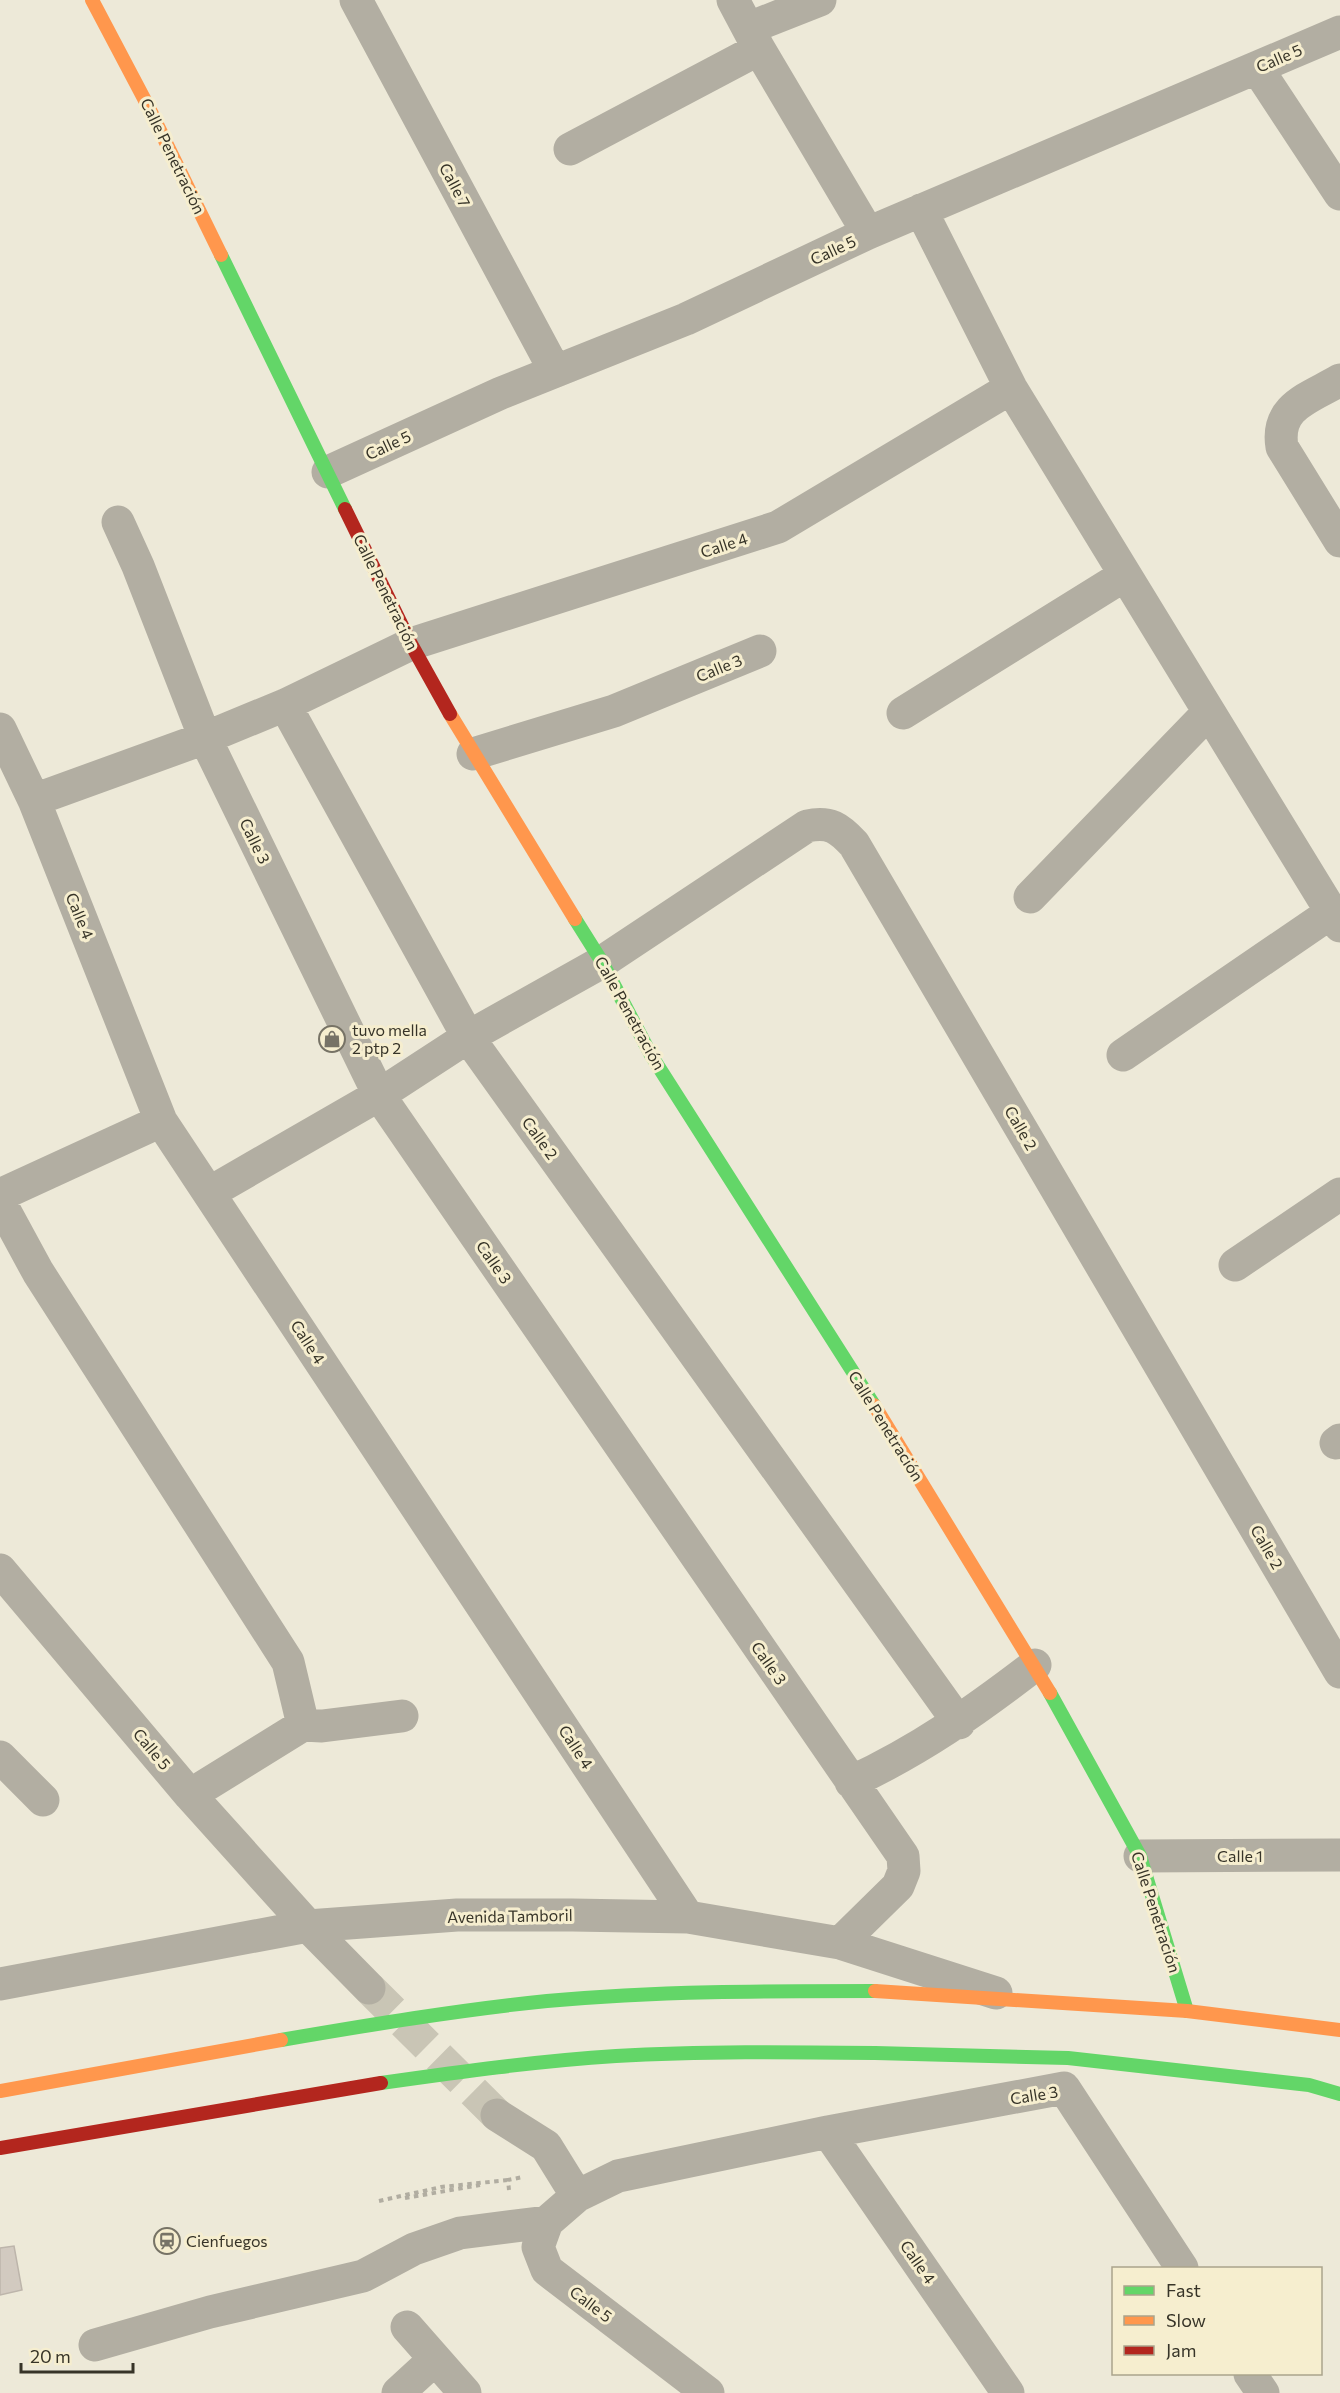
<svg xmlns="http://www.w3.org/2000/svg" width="1340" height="2393" font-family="Commissioner,sans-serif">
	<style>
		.building { fill: #d2cac0; stroke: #bdb5ab; stroke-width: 1.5 }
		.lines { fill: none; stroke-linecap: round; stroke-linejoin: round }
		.street-tunnel { stroke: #c9c5b5; stroke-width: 33; stroke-dasharray: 33 16; stroke-linecap: butt }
		.path { stroke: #b1ada1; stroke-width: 4; stroke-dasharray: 4.5 4.5; stroke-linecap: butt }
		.street { stroke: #b2aea2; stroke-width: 33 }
		.fast { stroke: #63d668; stroke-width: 14 }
		.slow { stroke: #ff974d; stroke-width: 14 }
		.jam { stroke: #b3261e; stroke-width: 14 }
		.labels { text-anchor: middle; stroke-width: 6; stroke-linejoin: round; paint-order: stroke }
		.street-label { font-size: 16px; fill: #373428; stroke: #f6eecf }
		.poi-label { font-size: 16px; fill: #373428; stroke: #f6eecf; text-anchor: start }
	</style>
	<rect width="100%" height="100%" fill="#ede9d8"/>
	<path class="building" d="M 14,2246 L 22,2290 L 0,2295 L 0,2248 Z"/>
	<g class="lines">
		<path class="street-tunnel" d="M 369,1988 L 497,2115"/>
		<path class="path" d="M 509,2190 L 508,2180 L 523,2177
			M 405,2198 L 480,2185
			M 379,2201 L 441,2187 L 508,2180"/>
		<path class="street" d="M 356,0 L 555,371
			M 733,0 L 759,49 L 868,233
			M 749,28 L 820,0
			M 1257,68 L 1340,194
			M 570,149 L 759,49
			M 921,210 L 1011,388 L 1340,926
			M 1340,380 C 1310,398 1275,406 1282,447 L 1340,541
			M 328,472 L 501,393 L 686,319 L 868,233 L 1340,32
			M 118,522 L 138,566 L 205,738 L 379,1095 L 903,1856 L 904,1871 L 898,1886 L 840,1943
			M 285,705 L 468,1037 L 959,1723
			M 903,713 L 1125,575
			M 0,729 L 34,800 L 161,1121 L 688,1917
			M 473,754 L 614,711 L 760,651
			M 34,800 L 205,738 L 285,705 L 411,644 L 778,527 L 1011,388
			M 1030,897 L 1208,713
			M 1123,1055 L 1332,912
			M 209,1193 L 379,1095 L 468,1037 L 602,962 L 807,826 C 830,821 839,828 854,844 L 1340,1672
			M 0,1195 L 161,1121
			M 0,1202 L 38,1272 L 288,1662 L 303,1725 L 190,1795
			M 1235,1265 L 1340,1194
			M 1336,1443 L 1340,1440
			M 0,1570 L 190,1795 L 308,1926 L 369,1988
			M 303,1725 L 322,1726 L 402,1716
			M 0,1757 L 43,1800
			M 851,1782 C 920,1750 975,1711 1035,1665
			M 1140,1856 L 1340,1855
			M 0,1984 L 308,1926 L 457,1915 L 572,1915 L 688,1917 L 840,1943 L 996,1993
			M 497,2115 L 546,2146 L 577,2196
			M 828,2132 L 1008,2393
			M 407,2327 L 465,2393
			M 95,2345 L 210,2312 L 363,2276 L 414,2249 L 460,2233 L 547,2222
			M 1250,2374 L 1263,2393
			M 398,2393 L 435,2359
			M 708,2393 L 547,2270 L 538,2247 L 547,2222 L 577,2196 L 618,2176 L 828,2132 L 1064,2088 L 1182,2268"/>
		<path class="fast" d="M 221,255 L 345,509
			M 575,919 L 602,962 L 651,1055 L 874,1405
			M 1050,1693 L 1140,1856 L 1187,2011
			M 281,2040 C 369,2025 458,2010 547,2001 C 656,1991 766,1991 875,1991
			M 875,2053 L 1068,2058 L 1309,2085 L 1340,2094
			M 381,2083 C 459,2072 537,2061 616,2056 C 702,2051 789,2052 875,2053"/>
		<path class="slow" d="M 92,0 L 149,108 L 221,255
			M 450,714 L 575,919
			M 874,1405 L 1050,1693
			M 875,1991 L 1187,2011 L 1340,2030
			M 0,2091 L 281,2040"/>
		<path class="jam" d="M 345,509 L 411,644 L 450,714
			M 0,2148 L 381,2083"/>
	</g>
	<defs>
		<symbol id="shop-ring" viewBox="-11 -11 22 22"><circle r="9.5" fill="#f6eecf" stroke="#777366" stroke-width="1.5"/><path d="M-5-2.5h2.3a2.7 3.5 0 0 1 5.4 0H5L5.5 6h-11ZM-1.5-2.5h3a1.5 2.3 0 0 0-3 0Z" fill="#777366"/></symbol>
		<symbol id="station-ring" viewBox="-11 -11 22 22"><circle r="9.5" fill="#f6eecf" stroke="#777366" stroke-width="1.5"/><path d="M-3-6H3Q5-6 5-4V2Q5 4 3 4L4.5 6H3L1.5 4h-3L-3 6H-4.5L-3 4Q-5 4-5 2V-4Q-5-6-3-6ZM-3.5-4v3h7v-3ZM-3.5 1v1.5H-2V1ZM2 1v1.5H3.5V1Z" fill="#777366"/></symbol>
	</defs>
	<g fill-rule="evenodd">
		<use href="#shop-ring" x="317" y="1024" width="30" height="30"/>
		<use href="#station-ring" x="152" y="2226" width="30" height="30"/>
	</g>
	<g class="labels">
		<g class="street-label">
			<text transform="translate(1279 58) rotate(-23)" y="6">Calle 5</text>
			<text transform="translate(173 156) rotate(64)" y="6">Calle Penetración</text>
			<text transform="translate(455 185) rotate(62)" y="6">Calle 7</text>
			<text transform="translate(833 250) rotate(-25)" y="6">Calle 5</text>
			<text transform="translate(388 445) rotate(-25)" y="6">Calle 5</text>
			<text transform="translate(724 545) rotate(-18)" y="6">Calle 4</text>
			<text transform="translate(386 592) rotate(64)" y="6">Calle Penetración</text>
			<text transform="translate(719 668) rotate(-22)" y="6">Calle 3</text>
			<text transform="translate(255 841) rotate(64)" y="6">Calle 3</text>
			<text transform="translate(80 916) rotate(68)" y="6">Calle 4</text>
			<text transform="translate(630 1013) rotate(61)" y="6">Calle Penetración</text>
			<text transform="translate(1021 1128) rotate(60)" y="6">Calle 2</text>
			<text transform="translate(540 1138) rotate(54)" y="6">Calle 2</text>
			<text transform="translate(494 1262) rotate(55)" y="6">Calle 3</text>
			<text transform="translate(308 1342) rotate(57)" y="6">Calle 4</text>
			<text transform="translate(886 1426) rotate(58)" y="6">Calle Penetración</text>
			<text transform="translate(1267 1547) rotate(60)" y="6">Calle 2</text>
			<text transform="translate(769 1663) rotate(55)" y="6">Calle 3</text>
			<text transform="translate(576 1747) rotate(57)" y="6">Calle 4</text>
			<text transform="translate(152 1749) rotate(50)" y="6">Calle 5</text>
			<text x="1240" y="1862">Calle 1</text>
			<text transform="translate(1156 1912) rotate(72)" y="6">Calle Penetración</text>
			<text transform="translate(510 1916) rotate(-1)" y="6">Avenida Tamboril</text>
			<text transform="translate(1034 2095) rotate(-9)" y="6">Calle 3</text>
			<text transform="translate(918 2262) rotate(55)" y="6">Calle 4</text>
			<text transform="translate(591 2304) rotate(37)" y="6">Calle 5</text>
		</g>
		<g class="poi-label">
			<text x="352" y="1036">tuvo mella<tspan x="352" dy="18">2 ptp 2</tspan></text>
			<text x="186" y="2247">Cienfuegos</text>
		</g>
	</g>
	<rect x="1112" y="2267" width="210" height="108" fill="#f6eecf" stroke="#aaa48c" stroke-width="1.5"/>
	<rect x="1124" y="2286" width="30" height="9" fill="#63d668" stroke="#aaa48c" stroke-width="1.5"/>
	<text x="1166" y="2297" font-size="18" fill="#373428">Fast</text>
	<rect x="1124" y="2316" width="30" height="9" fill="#ff974d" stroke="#aaa48c" stroke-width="1.5"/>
	<text x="1166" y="2327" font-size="18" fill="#373428">Slow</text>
	<rect x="1124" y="2346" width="30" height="9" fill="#b3261e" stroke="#aaa48c" stroke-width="1.5"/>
	<text x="1166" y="2357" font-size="18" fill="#373428">Jam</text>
	<path d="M21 2363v9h112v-9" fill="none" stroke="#373428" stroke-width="3"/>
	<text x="30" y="2363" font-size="18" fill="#373428" stroke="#f6eecf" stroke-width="4.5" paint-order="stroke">20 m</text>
</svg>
